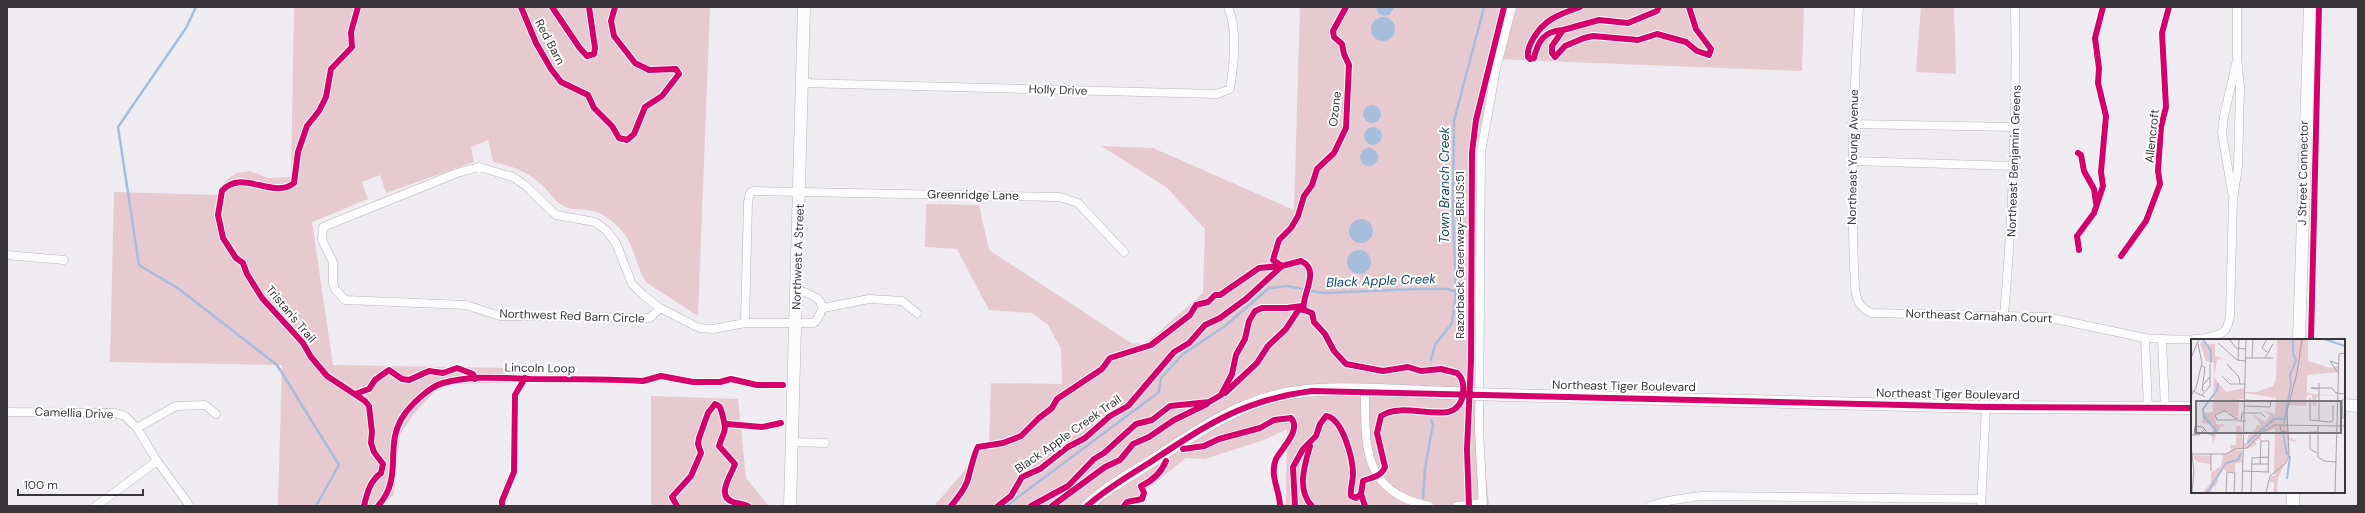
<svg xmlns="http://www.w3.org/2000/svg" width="2365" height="513" font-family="'DM Sans',sans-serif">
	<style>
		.green { fill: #e7c9d0 }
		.water { fill: #a6bedb }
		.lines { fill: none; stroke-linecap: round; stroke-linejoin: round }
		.stream { stroke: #a6bedb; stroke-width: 2.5 }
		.street-casing { stroke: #b7b4b9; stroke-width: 9 }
		.secondary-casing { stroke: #b7b4b9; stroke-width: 13 }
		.street { stroke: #fdfcfd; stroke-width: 8 }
		.secondary { stroke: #fdfcfd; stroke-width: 12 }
		.secondary-bridge-casing { stroke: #b7b4b9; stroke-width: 13; stroke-linecap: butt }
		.secondary-bridge { stroke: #fdfcfd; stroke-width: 12 }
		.cycleway-casing { stroke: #fff; stroke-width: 8 }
		.cycleway { stroke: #d6006c; stroke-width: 6 }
		.labels { text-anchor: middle; stroke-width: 4; stroke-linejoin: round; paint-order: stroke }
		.street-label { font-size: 12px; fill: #39363b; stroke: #fff }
		.water-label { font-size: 13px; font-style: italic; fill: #104577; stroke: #fff }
		.inset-river { fill: none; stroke: #a6bedb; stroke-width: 2 }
		.inset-road { fill: none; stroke: #a6a3a8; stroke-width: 1 }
		.view { fill: #79767b; fill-opacity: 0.15; stroke: #79767b; stroke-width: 2 }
		.inset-edge { fill: none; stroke: #39363b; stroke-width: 2 }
	</style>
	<rect width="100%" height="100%" fill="#efecf1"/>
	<path class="green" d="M 294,7 L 710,7 L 698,316 L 647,283 C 636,268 635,246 622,231 C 613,220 601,212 587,210 C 580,209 572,210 566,207 C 556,203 552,196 546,189 C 531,173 513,166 493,162 L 488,140 L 471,147 L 474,162 L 386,193 L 380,175 L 362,182 L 368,199 L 312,222 L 333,365 L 516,368 L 516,382 L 451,384 L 435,391 L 416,411 L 400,434 L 394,494 L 382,506 L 278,506 L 282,365 L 110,362 L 114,192 L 219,195 L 225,181 L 236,173 L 250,171 L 268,178 L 291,177 Z
		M 1300,7 L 1804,7 L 1802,71 L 1494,59 L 1473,164 L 1476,367 L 1489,506 L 1286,506 L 1287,429 L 1264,440 L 1205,459 L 1186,458 L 1126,506 L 934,506 L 989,442 L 991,383 L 1062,384 L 1061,349 L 1048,325 L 1032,313 L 989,310 L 957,249 L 925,247 L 926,204 L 979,205 L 989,250 L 1131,343 L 1145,344 L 1203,293 L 1205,229 L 1166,187 L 1101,146 L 1153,148 L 1294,210 Z
		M 1921,7 L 1954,7 L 1956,74 L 1916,72 Z
		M 651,396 L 738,399 L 746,478 L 769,506 L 651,506 Z"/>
	<path class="water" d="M 1376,7 L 1394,7 L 1394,8 L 1389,15 L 1384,16 L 1378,13 Z
		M1371 29a12 12 0 1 1 24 0a12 12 0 1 1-24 0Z
		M1363 114a9 9 0 1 1 18 0a9 9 0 1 1-18 0Z
		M1364 136a9 9 0 1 1 18 0a9 9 0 1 1-18 0Z
		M1360 157a9 9 0 1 1 18 0a9 9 0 1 1-18 0Z
		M1349 231a12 12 0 1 1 24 0a12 12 0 1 1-24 0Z
		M1347 262a12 12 0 1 1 24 0a12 12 0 1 1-24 0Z"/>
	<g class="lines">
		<path class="stream" d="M 196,7 L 186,28 L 118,127 L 139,265 L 179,289 L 277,365 L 339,465 L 316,506
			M 1431,360 L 1435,345 L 1452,323 L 1456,292 L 1453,211 L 1454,121 L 1484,7
			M 1423,498 L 1425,468 L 1433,424 L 1431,420
			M 1006,506 L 1159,392 L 1161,378 L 1183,354 L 1225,326 L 1269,288 L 1287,286 L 1322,293 L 1415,289 L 1448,289 L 1456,292"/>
		<defs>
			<path id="street" d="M 1859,7 C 1853,101 1850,193 1855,287 C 1856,299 1859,308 1872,313 L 2046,317 L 2145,338 C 2164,339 2208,343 2223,332 C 2228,329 2229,321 2230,316 L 2233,199 L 2238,167 L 2240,88 L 2237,57 L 2237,7
				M 803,83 L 1217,94 L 1230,89 C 1234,64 1238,30 1228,7
				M 1852,124 L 2015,127
				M 1852,161 L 2014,166
				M 2232,192 L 2222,133 L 2224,116 L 2236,64
				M 7,255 L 64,260
				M 660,308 L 650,318 L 500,316 L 466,305 L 345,300 L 335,289 L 333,283 L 333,262 L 322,240 L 323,227 L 457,173 L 479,167 L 513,177 L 526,186 L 556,215 L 595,222 L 606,230 L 616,243 L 632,284 L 643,295 L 660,308 L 699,328 L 713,329 L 745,323 L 814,323 C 831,303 818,296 798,290
				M 823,308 L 869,299 L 902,301 L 917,313
				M 2004,315 C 2013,212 2017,111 2015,7
				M 745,323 L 748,202 L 750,193 L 754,191 L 1060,197 L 1078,203 L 1124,252
				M 2145,338 L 2148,409
				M 2162,339 L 2165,409
				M 1365,391 C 1365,448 1363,492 1429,506
				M 7,412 L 115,413 L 125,416 L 137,428 L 157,461 L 190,506
				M 137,428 L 176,406 L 205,405 L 216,414
				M 793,442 L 825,443
				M 96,506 L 157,461
				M 1457,506 L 1483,503
				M 1483,506 L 1479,430 L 1481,152 L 1496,69 L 1512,7
				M 1650,506 L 1667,501 L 1701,496 L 1981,499
				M 1981,506 L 1986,407"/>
			<path id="secondary" d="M 2299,340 L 2310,7
				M 1505,395 L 1986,407 L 2192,408
				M 2344,405 L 2358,406
				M 790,506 L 804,7
				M 1087,506 C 1105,489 1128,476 1149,463 C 1191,436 1232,406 1281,395 C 1328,384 1399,392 1448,393
				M 2293,506 L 2293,492"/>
		</defs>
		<use href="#street" class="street-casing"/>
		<use href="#secondary" class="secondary-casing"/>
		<use href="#street" class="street"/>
		<use href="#secondary" class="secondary"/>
		<defs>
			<path id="secondary-bridge" d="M 1448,393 L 1505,395"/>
		</defs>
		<use href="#secondary-bridge" class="secondary-bridge-casing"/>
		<use href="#secondary-bridge" class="secondary-bridge"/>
		<defs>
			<path id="cycleway" d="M 358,7 L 351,32 L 352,47 L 331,69 L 326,97 L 319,111 L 307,126 L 298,152 L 294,183 C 273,200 242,168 222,191 L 218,215 L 223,238 L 236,258 L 243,263 L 247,274 L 262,298 L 303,343 L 311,357 L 327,376 L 365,401 L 369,406 L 372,432 L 371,443 L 374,452 L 383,464 L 381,473 C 370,481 367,493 364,506
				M 521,7 L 536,43 L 551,69 L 561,82 L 588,95 L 594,108 L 612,126 L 619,138 L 627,140 L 634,134 L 645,107 L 662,96 L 679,74 L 676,69 L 649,70 L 635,63 L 614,36 L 611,21 L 615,7
				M 552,7 L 579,47 L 587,56 L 594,54 L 595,48 L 589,7
				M 1659,7 L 1657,11 L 1628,23 L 1599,20 L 1563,30 L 1552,46 L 1552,53 L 1555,57 L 1565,46 L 1584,38 L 1593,36 L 1638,40 L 1657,34 L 1686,42 L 1697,51 L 1709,55 L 1711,49 L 1696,29 L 1689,7
				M 1563,30 C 1544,31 1538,41 1534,58 L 1530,59 L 1528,57 C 1527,51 1530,44 1533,39 C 1544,19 1560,14 1580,7
				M 2078,153 L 2081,155 L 2084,171 L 2094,189 L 2096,203
				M 2079,250 L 2077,236 L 2094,213 L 2103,186 L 2101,172 L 2106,116 L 2098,83 L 2099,68 L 2095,38 L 2103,7
				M 2121,256 L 2146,221 L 2160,184 L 2158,171 L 2161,127 L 2166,107 L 2162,33 L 2169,7
				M 1282,266 L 1273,260 L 1279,240 L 1291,228 L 1298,216 L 1304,196 L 1312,185 L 1317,169 L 1334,153 L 1346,128 L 1349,65 L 1344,54 L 1342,44 L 1334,37 L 1333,31 L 1346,7
				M 2311,340 L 2319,7
				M 1225,393 L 1257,363 L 1268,346 L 1286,329 L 1299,309 L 1304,310
				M 355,394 L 369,389 L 375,380 L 389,370 L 402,379 L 409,380 L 429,371 L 443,373 L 457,368 L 473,374 L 475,379
				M 727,424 L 762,427 L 781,423
				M 1310,446 C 1305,464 1296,490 1312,506
				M 1183,449 L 1204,446 L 1219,439 L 1260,428 L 1274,420 L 1291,418 C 1302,430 1281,449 1276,459 C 1269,475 1280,491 1280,506
				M 378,506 C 404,477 384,448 402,418 C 410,405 429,387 443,383 C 471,375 503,378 531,379 C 568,379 606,379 643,381 L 661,376 L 693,382 L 720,382 L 731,379 L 757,385 L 783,385
				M 502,506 L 502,501 L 514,472 L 515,395 L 525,378
				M 677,506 L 672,497 L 691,476 L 701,453 L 698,444 L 699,438 L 708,413 L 715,404 C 721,406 720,408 722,413 C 727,433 725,428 719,446 L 735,464 C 732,474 715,496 733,502 C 738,504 743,503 748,506
				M 951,506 C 956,500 964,490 967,482 C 969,476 975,450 978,447 L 1003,443 L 1021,436 L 1039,418 L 1052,408 L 1057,399 L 1102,369 L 1110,358 L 1151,345 L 1190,315 L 1196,305 L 1208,302 L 1215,295 L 1220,295 L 1259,268 L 1282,266
				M 998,506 L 1011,496 L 1022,477 L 1040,469 L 1068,447 L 1085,438 L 1110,416 L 1128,406 L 1174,352 L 1189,343 L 1205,325 L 1220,318 L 1246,299 L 1282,266 L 1301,261 C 1322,270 1300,297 1304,310 L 1312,313 L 1314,322 L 1325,334 L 1334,351 L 1346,364 L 1383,371 L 1408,367 L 1421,371 L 1441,369 L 1457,373 C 1463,378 1464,385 1463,393 C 1459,432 1407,398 1381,416 L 1377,433 L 1385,467 C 1381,477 1372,477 1363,481 L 1361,494 L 1365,506
				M 1031,506 L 1068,486 L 1094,459 L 1104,453 L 1136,424 L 1152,420 L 1170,406 L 1209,402 L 1221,395 L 1232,374 L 1236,355 L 1245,339 L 1249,321 L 1255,311 L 1262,308 L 1287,308 L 1302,306
				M 1052,506 L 1105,467 L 1120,460 L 1133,444 L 1149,437 L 1174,420 L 1207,404
				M 1087,506 C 1106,489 1128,476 1149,463 C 1206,425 1243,400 1312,391 L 1986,407 L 2192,408
				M 1124,506 L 1127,502 L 1142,499 L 1144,493 L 1141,486 C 1152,481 1161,473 1166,461
				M 1295,506 L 1293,467 L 1303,449 L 1316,436 L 1320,424 L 1326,416 C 1343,418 1353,460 1353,474 C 1353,482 1350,488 1351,496 L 1356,498 L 1361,494
				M 1469,506 L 1467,449 L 1471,361 L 1472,152 L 1476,120 L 1504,7"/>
		</defs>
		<use href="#cycleway" class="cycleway-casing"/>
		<use href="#cycleway" class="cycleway"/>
	</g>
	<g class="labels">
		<g class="street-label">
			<text transform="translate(550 42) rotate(62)" y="4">Red Barn</text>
			<text transform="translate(1058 90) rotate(2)" y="4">Holly Drive</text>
			<text transform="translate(1335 109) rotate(-84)" y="4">Ozone</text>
			<text transform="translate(2152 136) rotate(-84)" y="4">Allencroft</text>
			<text transform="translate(1853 157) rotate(-89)" y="4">Northeast Young Avenue</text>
			<text transform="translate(2014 161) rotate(-88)" y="4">Northeast Benjamin Greens</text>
			<text transform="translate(2303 173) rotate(-89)" y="4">J Street Connector</text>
			<text transform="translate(973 195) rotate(1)" y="4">Greenridge Lane</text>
			<text transform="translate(1460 255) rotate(-90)" y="4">Razorback Greenway-BR:US:51</text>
			<text transform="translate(798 257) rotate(-88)" y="4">Northwest A Street</text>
			<text transform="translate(291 314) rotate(50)" y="4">Tristan's Trail</text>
			<text transform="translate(572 316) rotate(2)" y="4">Northwest Red Barn Circle</text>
			<text transform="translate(1979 316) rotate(2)" y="4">Northeast Carnahan Court</text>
			<text transform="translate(540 368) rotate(1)" y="4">Lincoln Loop</text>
			<text transform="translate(1624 386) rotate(1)" y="4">Northeast Tiger Boulevard</text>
			<text transform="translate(1948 394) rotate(1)" y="4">Northeast Tiger Boulevard</text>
			<text transform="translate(74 413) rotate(2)" y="4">Camellia Drive</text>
			<text transform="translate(1068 434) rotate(-35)" y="4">Black Apple Creek Trail</text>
		</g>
		<g class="water-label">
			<text transform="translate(1444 185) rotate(-90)" y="5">Town Branch Creek</text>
			<text transform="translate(1381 280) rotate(-2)" y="5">Black Apple Creek</text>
		</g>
	</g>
	<g transform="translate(2191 339)">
		<rect width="154" height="154" fill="#efecf1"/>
		<path d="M 86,0 L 117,0 L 117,22 L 140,29 L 148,26 L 148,33 L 116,36 L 116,54 L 147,57 L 128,56 L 125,60 L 125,67 L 122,67 L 121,56 L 116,56 L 115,67 L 96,66 L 98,98 L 107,103 L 97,101 L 98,115 L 87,139 L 86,154 L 83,154 L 83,143 L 79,143 L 80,137 L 83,137 L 84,89 L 70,96 L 70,101 L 65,102 L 65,106 L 56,110 L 53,108 L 53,104 L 56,104 L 57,97 L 65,89 L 66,86 L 70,86 L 62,75 L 75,83 L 79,76 L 72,71 L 84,75 L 85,59 L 54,54 L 53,60 L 48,60 L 47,82 L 37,73 L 27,73 L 24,76 L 25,85 L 36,86 L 30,87 L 21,105 L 22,85 L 11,84 L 12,74 L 22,73 L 23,23 L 15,22 L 9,5 L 11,1 L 16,5 L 24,5 L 24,17 L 32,19 L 26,21 L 23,38 L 35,53 L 54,49 L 54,53 L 65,53 L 82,47 L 85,41 ZM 45,87 L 50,87 L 52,109 L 40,111 L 39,106 L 45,106 ZM 43,111 L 51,111 L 51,124 L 44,124 L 44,133 L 36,133 L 32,129 L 29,132 L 26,144 L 20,151 L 22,154 L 11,154 L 20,144 L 20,134 L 30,127 L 32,116 ZM 2,116 L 20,117 L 20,125 L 7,123 L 3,120 Z" fill="#e7c9d0"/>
		<path class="inset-river" d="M 12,0 L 20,12 L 20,24M 133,0 L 154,7M 93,84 L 100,46 L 99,36 L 105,21 L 102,15 L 102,0M 92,94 L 96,116M 21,97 L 25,91 L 13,78 L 12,70 L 26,51 L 27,44M 56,104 L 83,80 L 94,80M 96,140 L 99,117M 16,154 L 35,124 L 47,121 L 50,114"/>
		<path class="inset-road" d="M 38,0 L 45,9 L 55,10M 76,0 L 71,9 L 76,13M 27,4 L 46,21 L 55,22M 0,19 L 8,0M 55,19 L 82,19M 61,19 L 62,0M 74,19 L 82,5M 47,21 L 48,0M 36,25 L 48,38 L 49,45M 10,27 L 14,28 L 11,51 L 13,52M 147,34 L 139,22 L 148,25M 31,37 L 39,45 L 55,45M 128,44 L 128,82M 12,46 L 19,38 L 19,25M 127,50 L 120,49 L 141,49 L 145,54 L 154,55M 0,51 L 14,58M 11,56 L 19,47 L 19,38M 0,57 L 5,49 L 11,24 L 7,5M 119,59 L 119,81 L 138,83M 54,61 L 80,63 L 79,68 L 54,67M 152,80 L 151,61 L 154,61M 45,81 L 26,81 L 24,76 L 34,72 L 48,82 L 55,82M 50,82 L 51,74 L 70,74 L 74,78M 138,83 L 142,82 L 142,66M 89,86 L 90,92 L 96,93M 127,87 L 127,118 L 133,122 L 145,123M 119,93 L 119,110 L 126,114M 104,94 L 126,93M 0,96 L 8,96 L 14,90M 3,96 L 4,87 L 12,88 L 17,95 L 21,95M 0,107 L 3,132 L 1,154M 0,115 L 35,115 L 44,110 L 56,109 L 72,93 L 83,86 L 154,87M 61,125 L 78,125M 69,125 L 70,102 L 78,102 L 77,133M 20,132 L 20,115M 52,132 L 78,133M 35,154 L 36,133 L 44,134 L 43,154M 51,154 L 55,0M 60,154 L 61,119 L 78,118M 75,154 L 79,137 L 95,124 L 98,116 L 96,72 L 106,34 L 111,0M 144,154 L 148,15 L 154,14"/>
		<path class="view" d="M 5,62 L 150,62 L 150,94 L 5,94 Z"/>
		<rect width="154" height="154" class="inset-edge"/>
	</g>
	<rect width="2365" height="513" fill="none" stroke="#39363b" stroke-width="16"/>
	<path d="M18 489v6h125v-6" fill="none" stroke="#39363b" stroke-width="2"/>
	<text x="24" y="489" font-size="12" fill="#39363b" stroke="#ffffff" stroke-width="3" paint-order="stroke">100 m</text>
</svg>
